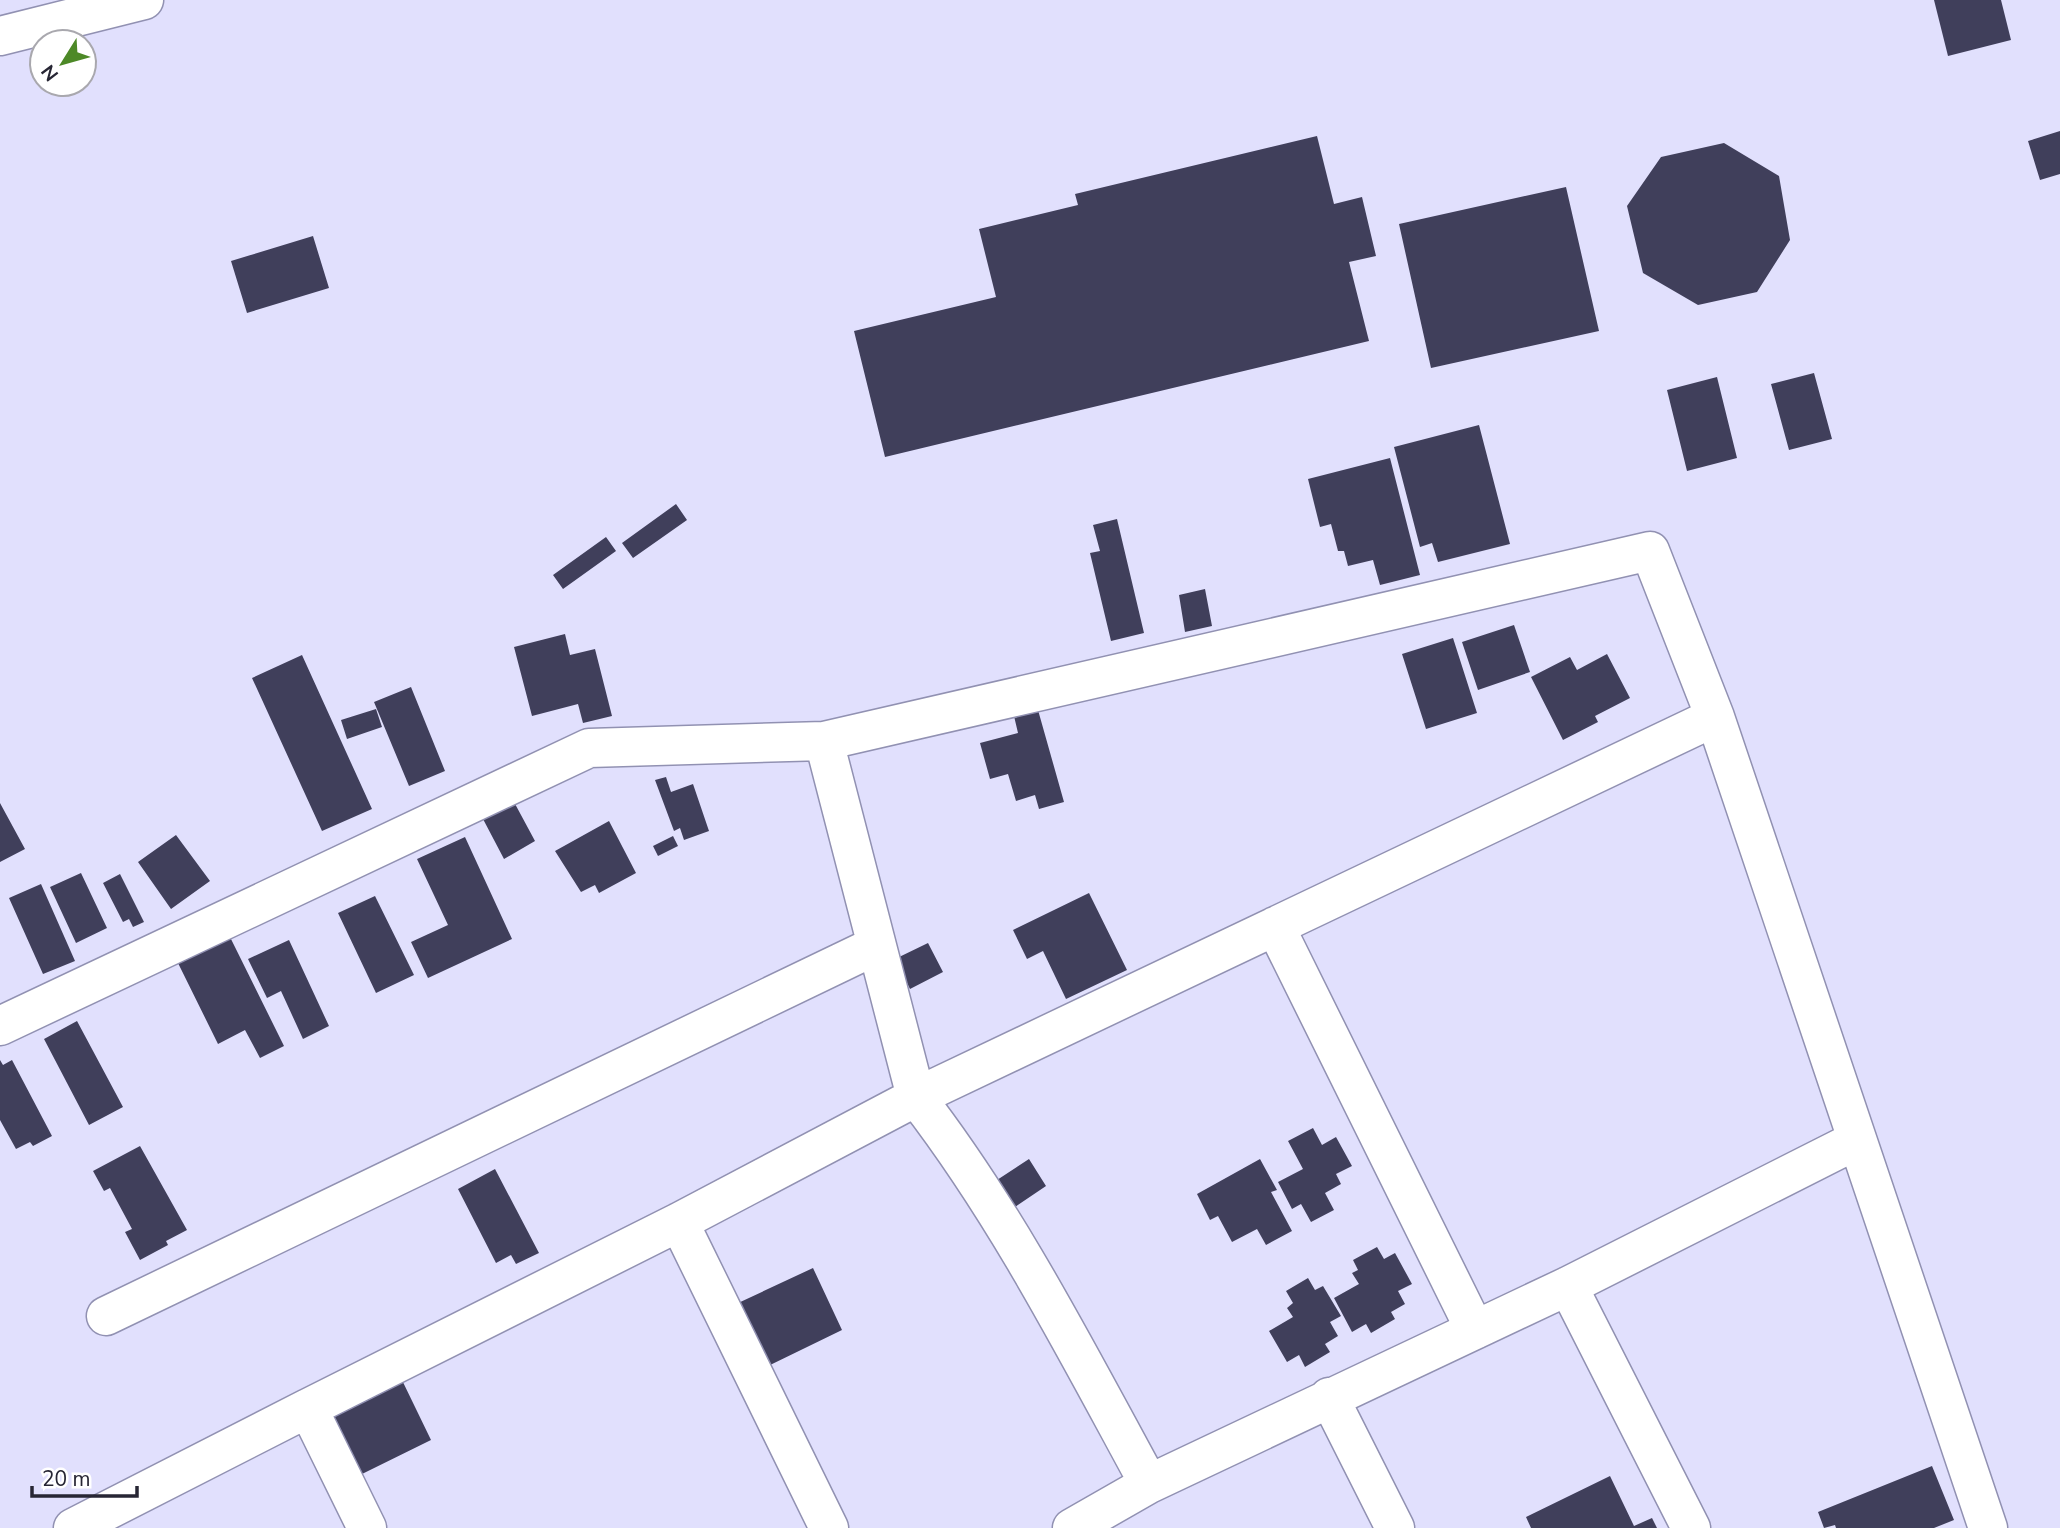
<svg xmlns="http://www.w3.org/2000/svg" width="2060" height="1528" font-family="'Nunito Sans',sans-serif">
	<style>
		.building { fill: #403f5b }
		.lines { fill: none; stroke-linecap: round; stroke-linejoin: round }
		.minor-casing { stroke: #9191b2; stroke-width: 41 }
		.minor { stroke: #fff; stroke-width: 38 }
	</style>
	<rect width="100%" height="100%" fill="#e1e0fd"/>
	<path class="building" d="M 1934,0 L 2001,0 L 2011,40 L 1948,56 Z
		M 2060,131 L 2060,174 L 2040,180 L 2028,141 Z
		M 1317,136 L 1334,204 L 1362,197 L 1376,256 L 1349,262 L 1369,341 L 885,457 L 854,331 L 996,297 L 979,229 L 1078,205 L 1075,194 Z
		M 1724,143 L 1779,176 L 1790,240 L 1757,292 L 1698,305 L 1643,273 L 1627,206 L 1661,157 Z
		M 1566,187 L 1599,331 L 1431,368 L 1399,224 Z
		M 313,236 L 329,288 L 247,313 L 231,261 Z
		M 1814,373 L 1832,439 L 1789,450 L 1771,384 Z
		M 1717,377 L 1737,458 L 1687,471 L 1667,390 Z
		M 1479,425 L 1510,544 L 1438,562 L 1432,543 L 1420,547 L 1394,447 Z
		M 1390,458 L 1420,575 L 1380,585 L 1373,560 L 1348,566 L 1344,551 L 1338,551 L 1331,524 L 1320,527 L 1308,479 Z
		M 676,504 L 687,520 L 633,558 L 622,543 Z
		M 1117,519 L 1144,633 L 1111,641 L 1090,553 L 1100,551 L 1093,525 Z
		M 606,537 L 616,551 L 563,589 L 553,575 Z
		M 1205,589 L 1212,626 L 1185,632 L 1179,595 Z
		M 1514,625 L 1530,672 L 1478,690 L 1462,642 Z
		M 565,634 L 570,655 L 595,649 L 612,716 L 583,723 L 578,704 L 532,716 L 514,647 Z
		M 1453,638 L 1477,713 L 1426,729 L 1402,654 Z
		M 1607,654 L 1630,698 L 1595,716 L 1598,722 L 1563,740 L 1531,677 L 1570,657 L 1577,670 Z
		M 302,655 L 372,809 L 322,831 L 252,678 Z
		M 411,687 L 445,771 L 409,786 L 374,702 Z
		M 376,709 L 382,727 L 347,739 L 341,720 Z
		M 1038,710 L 1064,802 L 1039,809 L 1035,795 L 1016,801 L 1008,774 L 990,779 L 980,743 L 1018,733 L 1014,716 Z
		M 666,777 L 671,792 L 693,784 L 709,831 L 684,840 L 680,828 L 674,831 L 655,780 Z
		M 514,802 L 535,841 L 504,859 L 483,819 Z
		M 0,803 L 25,849 L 0,862 Z
		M 609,821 L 636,873 L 599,893 L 595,885 L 581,892 L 555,851 Z
		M 176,835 L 210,881 L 171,909 L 138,862 Z
		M 673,836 L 678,846 L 658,856 L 653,846 Z
		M 465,837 L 512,939 L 428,978 L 411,942 L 448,925 L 417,859 Z
		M 81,873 L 107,928 L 76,943 L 50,887 Z
		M 120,874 L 144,922 L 133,927 L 129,919 L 123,922 L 103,883 Z
		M 41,884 L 75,961 L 43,974 L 9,898 Z
		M 1089,893 L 1127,970 L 1066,999 L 1043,951 L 1027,959 L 1013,930 Z
		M 375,896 L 414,975 L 376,993 L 338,913 Z
		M 229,935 L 284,1046 L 260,1058 L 245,1030 L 218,1044 L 177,961 Z
		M 289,940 L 329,1026 L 303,1039 L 281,991 L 267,998 L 248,959 Z
		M 928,943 L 943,972 L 910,989 L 895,959 Z
		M 77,1021 L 123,1107 L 89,1125 L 44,1039 Z
		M 0,1060 L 3,1065 L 12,1060 L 52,1136 L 33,1146 L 30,1142 L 16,1149 L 0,1120 Z
		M 1313,1128 L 1322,1145 L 1336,1137 L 1352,1166 L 1336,1174 L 1341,1184 L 1325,1193 L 1334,1210 L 1311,1222 L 1301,1204 L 1292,1209 L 1278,1182 L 1303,1169 L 1288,1141 Z
		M 140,1146 L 187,1230 L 166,1241 L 168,1245 L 140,1260 L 125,1232 L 132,1229 L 110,1188 L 104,1191 L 93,1171 Z
		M 1029,1159 L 1046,1186 L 1015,1207 L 997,1180 Z
		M 1260,1159 L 1277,1190 L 1271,1192 L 1292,1231 L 1266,1245 L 1257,1229 L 1232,1242 L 1218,1216 L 1210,1220 L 1197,1194 Z
		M 495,1169 L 539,1253 L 516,1264 L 511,1255 L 496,1263 L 458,1189 Z
		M 1377,1247 L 1384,1259 L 1395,1253 L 1412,1284 L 1398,1291 L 1405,1304 L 1391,1312 L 1395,1319 L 1371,1333 L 1366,1324 L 1352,1332 L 1334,1298 L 1359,1284 L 1352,1273 L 1358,1270 L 1353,1260 Z
		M 813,1268 L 842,1330 L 766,1367 L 736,1304 Z
		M 1308,1278 L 1315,1290 L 1323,1286 L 1341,1316 L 1330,1322 L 1338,1336 L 1325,1344 L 1330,1352 L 1305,1367 L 1299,1355 L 1287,1362 L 1269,1331 L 1293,1317 L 1287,1308 L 1293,1303 L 1286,1291 Z
		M 400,1376 L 431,1440 L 362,1474 L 330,1410 Z
		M 1932,1466 L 1954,1520 L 1934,1528 L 1836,1528 L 1835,1525 L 1824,1528 L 1818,1512 Z
		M 1610,1476 L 1634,1526 L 1652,1518 L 1657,1528 L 1531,1528 L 1526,1517 Z"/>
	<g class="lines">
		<defs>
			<path id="minor" d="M 0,36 L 144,0
				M 824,741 L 916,1097 C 1008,1216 1077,1352 1149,1484
				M 1275,926 L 1475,1330
				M 0,1026 L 589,748 L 824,741 L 1650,551 L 1715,717 L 1988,1528
				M 679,1222 L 829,1528
				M 1568,1286 L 1691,1528
				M 106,1316 L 875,946
				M 1329,1397 L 1395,1528
				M 308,1408 L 679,1222 L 916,1097 L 1715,717
				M 73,1528 L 308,1408 L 367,1528
				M 1072,1528 L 1149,1484 L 1568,1286 L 1857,1140"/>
		</defs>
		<use href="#minor" class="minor-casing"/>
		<use href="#minor" class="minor"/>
	</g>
	<g transform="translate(63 63) rotate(233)"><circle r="33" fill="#ffffff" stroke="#a9a8ae" stroke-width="2"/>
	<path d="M0-5L12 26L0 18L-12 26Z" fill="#4d8927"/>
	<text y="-10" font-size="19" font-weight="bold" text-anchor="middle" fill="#272634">N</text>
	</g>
	<path d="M32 1486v10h105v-10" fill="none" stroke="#272634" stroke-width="3.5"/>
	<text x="42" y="1486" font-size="21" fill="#272634" stroke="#ffffff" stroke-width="5" paint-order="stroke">20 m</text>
</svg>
